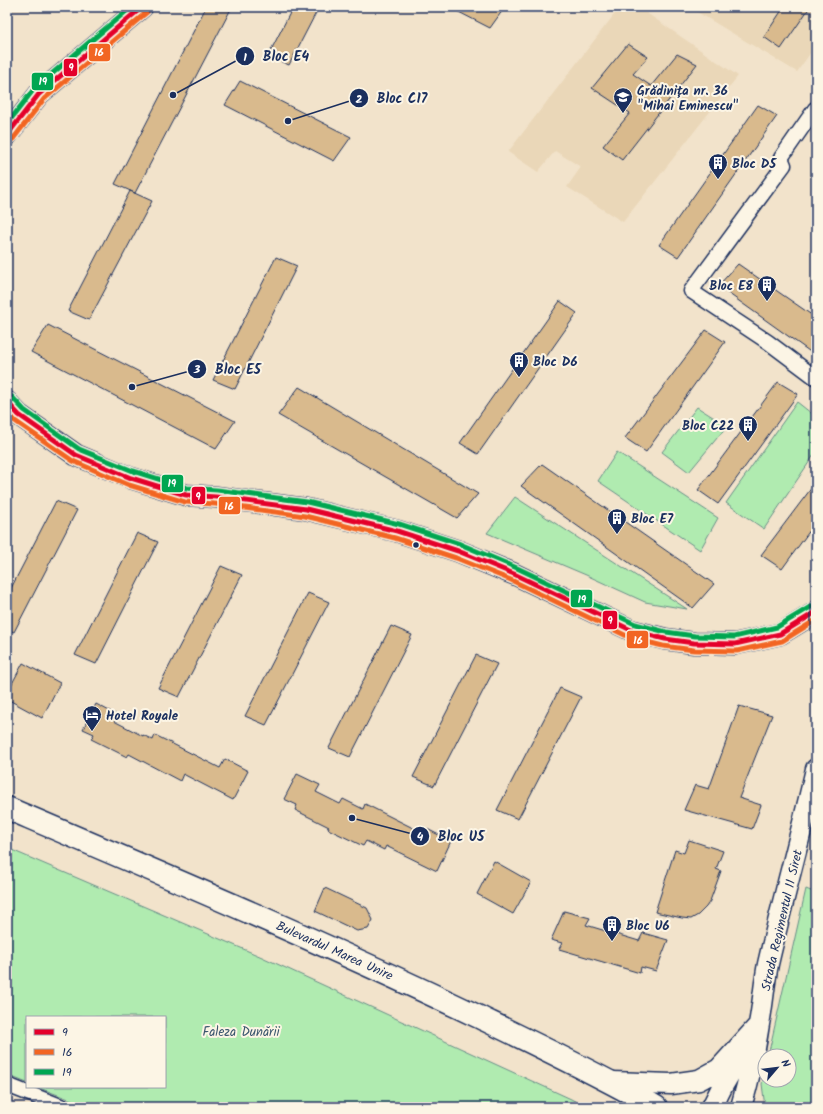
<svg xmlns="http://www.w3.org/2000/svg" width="823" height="1114" font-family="Kalam,sans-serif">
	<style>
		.built { fill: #ead7b8 }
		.green { fill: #b0ebb0; stroke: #668d87 }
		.building { fill: #d9ba8d; stroke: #1b2f5e }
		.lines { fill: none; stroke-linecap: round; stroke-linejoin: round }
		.street-casing { stroke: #1b2f5e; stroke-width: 17 }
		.secondary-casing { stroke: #1b2f5e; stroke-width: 23 }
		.primary-casing { stroke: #1b2f5e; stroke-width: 25 }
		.street { stroke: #fcf5e5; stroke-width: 14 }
		.secondary { stroke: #fcf5e5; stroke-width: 20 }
		.primary { stroke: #fcf5e5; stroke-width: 22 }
		.bus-1-casing { stroke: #fcf5e5; stroke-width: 8 }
		.bus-2-casing { stroke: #fcf5e5; stroke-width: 8 }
		.bus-3-casing { stroke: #fcf5e5; stroke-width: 8 }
		.bus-1 { stroke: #e4002b; stroke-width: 5 }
		.bus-2 { stroke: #f26522; stroke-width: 5 }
		.bus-3 { stroke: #00a651; stroke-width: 5 }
		.bus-dot { fill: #1b2f5e; stroke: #fcf5e5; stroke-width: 1.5 }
		.labels { text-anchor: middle; stroke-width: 4; stroke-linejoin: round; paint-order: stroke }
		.poi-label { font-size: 13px; font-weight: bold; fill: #1b2f5e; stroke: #fcf5e5; text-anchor: start }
		.street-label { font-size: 13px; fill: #1b2f5e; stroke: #fcf5e5 }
		.park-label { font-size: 13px; fill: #39556e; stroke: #fcf5e5 }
		.leader { fill: none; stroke: #1b2f5e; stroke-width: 1.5 }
		.callout-dot { fill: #1b2f5e; stroke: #fcf5e5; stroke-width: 1.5 }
		.mark-label { font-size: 12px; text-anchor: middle; font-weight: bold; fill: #fff }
		.callout-label { font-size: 14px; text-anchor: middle; font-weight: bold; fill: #1b2f5e; stroke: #fcf5e5; stroke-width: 4; stroke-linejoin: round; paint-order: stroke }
		.line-badge { stroke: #fcf5e5; stroke-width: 1.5 }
		.badge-label { font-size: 11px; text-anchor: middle; font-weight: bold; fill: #fff }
	</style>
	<rect width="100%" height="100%" fill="#f2e3cb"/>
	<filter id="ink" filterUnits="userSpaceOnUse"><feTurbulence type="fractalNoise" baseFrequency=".025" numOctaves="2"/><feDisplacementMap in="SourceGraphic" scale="8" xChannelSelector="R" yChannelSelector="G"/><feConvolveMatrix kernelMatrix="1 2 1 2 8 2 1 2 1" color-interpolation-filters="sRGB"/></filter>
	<g filter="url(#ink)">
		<path class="built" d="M 620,7 L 638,7 L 738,76 L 623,222 L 567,187 L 581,167 L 555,151 L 538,172 L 508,152 Z
			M 689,7 L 816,7 L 816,45 L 797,72 Z"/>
		<path class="green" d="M 797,402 L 816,417 L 816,452 L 764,529 L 726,503 Z
			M 697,407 L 727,426 L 689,472 L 662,452 Z
			M 617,452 L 718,518 L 700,550 L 598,481 Z
			M 515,497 L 687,609 L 645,602 L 586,575 L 487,533 Z
			M 7,848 L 262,957 L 571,1099 L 586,1107 L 93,1107 L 82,1104 L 37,1087 L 165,1087 L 165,1017 L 27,1017 L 27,1083 L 7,1075 Z
			M 806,889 L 816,893 L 816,1107 L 765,1107 L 762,1084 L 765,1069 L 765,1080 L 789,1080 L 789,1056 L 768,1056 Z"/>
		<path class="building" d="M 206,7 L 232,7 L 135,193 L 115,184 Z
			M 293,7 L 319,7 L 289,65 L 268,56 Z
			M 449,7 L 505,7 L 490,28 Z
			M 784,7 L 810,7 L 781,49 L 764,37 Z
			M 628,44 L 648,57 L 633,74 L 651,86 L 677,54 L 697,64 L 622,160 L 603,146 L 630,113 L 592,88 Z
			M 240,81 L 351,137 L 334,161 L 225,105 Z
			M 758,105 L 777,116 L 678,257 L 659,245 Z
			M 130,191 L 152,201 L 89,320 L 68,311 Z
			M 276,257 L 297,266 L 235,389 L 213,380 Z
			M 738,264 L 816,318 L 816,356 L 718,286 Z
			M 560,301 L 577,313 L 478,454 L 460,443 Z
			M 48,325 L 235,421 L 216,449 L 31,352 Z
			M 706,330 L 725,342 L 646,452 L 625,438 Z
			M 778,382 L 798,394 L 718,504 L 698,490 Z
			M 299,387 L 478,494 L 457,518 L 278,415 Z
			M 542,464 L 714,584 L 693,608 L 521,486 Z
			M 816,482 L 816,522 L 782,569 L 761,555 Z
			M 56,501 L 77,510 L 14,632 L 7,629 L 7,596 Z
			M 137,533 L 158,542 L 96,664 L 75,655 Z
			M 221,566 L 242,575 L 179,697 L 158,688 Z
			M 308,593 L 329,602 L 266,725 L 245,716 Z
			M 391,626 L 412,635 L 350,757 L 329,748 Z
			M 476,655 L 497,664 L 434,786 L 413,777 Z
			M 23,663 L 60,683 L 42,718 L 7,699 L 7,693 Z
			M 560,688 L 581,697 L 518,819 L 497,810 Z
			M 96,704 L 117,715 L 114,721 L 143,736 L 143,735 L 153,740 L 155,735 L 220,768 L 225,759 L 248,771 L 233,800 L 183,774 L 180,781 L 129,754 L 127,757 L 91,739 L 94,734 L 83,729 Z
			M 739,706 L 772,715 L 739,798 L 761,805 L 752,829 L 684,810 L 695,785 L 709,789 Z
			M 297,774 L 320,785 L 316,792 L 340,804 L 343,799 L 363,809 L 365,804 L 421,832 L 423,827 L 451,841 L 437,871 L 386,846 L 384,850 L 366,841 L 363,846 L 328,829 L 329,827 L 295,810 L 297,805 L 284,799 Z
			M 689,840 L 723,851 L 716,869 L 721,871 L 710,901 L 706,907 L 698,915 L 691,919 L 682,918 L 655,912 L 675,850 L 684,853 Z
			M 494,861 L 531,882 L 513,914 L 477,894 Z
			M 325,888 L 367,908 L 373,920 L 368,929 L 357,931 L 315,911 Z
			M 564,911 L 590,918 L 586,925 L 639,941 L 643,933 L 668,940 L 656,971 L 641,967 L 640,973 L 559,949 L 562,943 L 551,940 Z"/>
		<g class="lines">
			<defs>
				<path id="street" d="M 816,110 L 815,109 L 781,158 L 784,165 L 691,291 L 768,342 L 816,378
					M 7,1085 L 63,1107"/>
				<path id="secondary" d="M 7,135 L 39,94 L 142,7
					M 7,402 L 19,415 L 76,455 L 131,478 L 186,495 L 216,497 L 306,509 L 397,531 L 458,551 L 514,574 L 633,631 L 665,639 L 694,643 L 735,644 L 780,634 L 816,612
					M 612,1082 L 671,1084 L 699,1080 L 719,1069 L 759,1025
					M 712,1107 L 722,1087 L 739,1058
					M 741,1107 C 749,1080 755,1052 759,1024 C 763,1004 764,984 768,964 C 783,899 801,834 816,769"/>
				<path id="primary" d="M 7,808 C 164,875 322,942 477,1016 C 537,1045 598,1074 656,1107"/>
			</defs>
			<use href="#street" class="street-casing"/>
			<use href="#secondary" class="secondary-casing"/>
			<use href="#primary" class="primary-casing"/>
			<use href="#street" class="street"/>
			<use href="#secondary" class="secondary"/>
			<use href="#primary" class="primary"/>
			<defs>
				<path id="bus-1" d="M 7,135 L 39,94 L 142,7
					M 7,402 L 19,415 L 76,455 L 131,478 L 186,495 L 216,497 L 306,509 L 397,531 L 458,551 L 514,574 L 633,631 L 665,639 L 694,643 L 735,644 L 780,634 L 816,612"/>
				<path id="bus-2" d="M 13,139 L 44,99 L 147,12
					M 7,412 L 15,421 L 73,461 L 129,485 L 185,502 L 215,504 L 305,516 L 395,538 L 456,558 L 511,580 L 631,638 L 663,646 L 694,650 L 737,651 L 782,641 L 816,620"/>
				<path id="bus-3" d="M 7,124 L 34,89 L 131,7
					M 12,397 L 24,410 L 79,449 L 133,471 L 187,488 L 217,490 L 307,502 L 399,524 L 460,544 L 517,568 L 635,624 L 666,632 L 695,636 L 734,637 L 777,627 L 812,606"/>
			</defs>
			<use href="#bus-1" class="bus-1-casing"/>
			<use href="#bus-2" class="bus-2-casing"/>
			<use href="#bus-3" class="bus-3-casing"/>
			<use href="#bus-1" class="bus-1"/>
			<use href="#bus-2" class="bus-2"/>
			<use href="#bus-3" class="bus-3"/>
		</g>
	</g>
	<defs>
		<symbol id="school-pin" viewBox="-11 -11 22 30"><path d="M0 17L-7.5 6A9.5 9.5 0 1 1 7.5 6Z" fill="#1b2f5e" stroke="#fcf5e5"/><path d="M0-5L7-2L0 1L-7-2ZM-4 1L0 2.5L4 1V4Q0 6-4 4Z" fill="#fff"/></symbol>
		<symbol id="building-pin" viewBox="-11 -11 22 30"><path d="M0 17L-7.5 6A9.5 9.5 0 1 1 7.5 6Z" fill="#1b2f5e" stroke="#fcf5e5"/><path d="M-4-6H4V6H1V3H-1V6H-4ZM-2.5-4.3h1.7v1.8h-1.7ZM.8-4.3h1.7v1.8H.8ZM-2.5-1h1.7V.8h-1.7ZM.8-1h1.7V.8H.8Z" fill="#fff"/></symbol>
		<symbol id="hotel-pin" viewBox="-11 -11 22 30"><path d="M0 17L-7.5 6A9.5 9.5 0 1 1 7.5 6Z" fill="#1b2f5e" stroke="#fcf5e5"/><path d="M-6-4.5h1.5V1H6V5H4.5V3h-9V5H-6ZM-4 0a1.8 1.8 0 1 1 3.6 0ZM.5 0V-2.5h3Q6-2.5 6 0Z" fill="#fff"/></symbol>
	</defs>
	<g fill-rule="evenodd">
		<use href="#school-pin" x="612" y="86" width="22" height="30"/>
		<use href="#building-pin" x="707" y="152" width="22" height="30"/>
		<use href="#building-pin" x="756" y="274" width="22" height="30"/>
		<use href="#building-pin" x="508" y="350" width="22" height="30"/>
		<use href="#building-pin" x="737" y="414" width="22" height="30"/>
		<use href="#building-pin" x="606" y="507" width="22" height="30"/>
		<use href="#hotel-pin" x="81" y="704" width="22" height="30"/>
		<use href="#building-pin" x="601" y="914" width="22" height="30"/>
	</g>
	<circle class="bus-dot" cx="416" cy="545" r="3.5"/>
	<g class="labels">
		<g class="poi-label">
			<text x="637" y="95">Grădinița nr. 36<tspan x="637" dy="15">"Mihai Eminescu"</tspan></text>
			<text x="732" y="168">Bloc D5</text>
			<text x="753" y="290" text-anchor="end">Bloc E8</text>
			<text x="533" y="366">Bloc D6</text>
			<text x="734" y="430" text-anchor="end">Bloc C22</text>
			<text x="631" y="523">Bloc E7</text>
			<text x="106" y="720">Hotel Royale</text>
			<text x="626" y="930">Bloc U6</text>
		</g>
		<g class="street-label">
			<text transform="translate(781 920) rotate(-77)" y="5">Strada Regimentul 11 Siret</text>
			<text transform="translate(335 950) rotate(24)" y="5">Bulevardul Marea Unire</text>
		</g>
		<g class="park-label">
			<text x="241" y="1036">Faleza Dunării</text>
		</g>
	</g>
	<path class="leader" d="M173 95L245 56M288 121L359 98M132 387L197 369M352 818L420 836"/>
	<g class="callout-dot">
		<circle cx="173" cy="95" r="4"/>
		<circle cx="288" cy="121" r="4"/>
		<circle cx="132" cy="387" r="4"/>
		<circle cx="352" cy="818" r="4"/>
		<circle cx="245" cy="56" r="10"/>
		<circle cx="359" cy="98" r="10"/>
		<circle cx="197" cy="369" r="10"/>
		<circle cx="420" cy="836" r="10"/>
	</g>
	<g class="mark-label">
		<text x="245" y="61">1</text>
		<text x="359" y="103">2</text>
		<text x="197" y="373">3</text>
		<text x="420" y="840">4</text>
	</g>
	<g class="callout-label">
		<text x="286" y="61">Bloc E4</text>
		<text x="402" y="103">Bloc C17</text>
		<text x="238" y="374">Bloc E5</text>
		<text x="461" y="841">Bloc U5</text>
	</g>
	<g class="line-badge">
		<rect x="88" y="43" width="23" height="19" rx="4" fill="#f26522"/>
		<rect x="63" y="58" width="15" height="19" rx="4" fill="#e4002b"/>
		<rect x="31" y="72" width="23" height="19" rx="4" fill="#00a651"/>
		<rect x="161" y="474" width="23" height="19" rx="4" fill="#00a651"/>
		<rect x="191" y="486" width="15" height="19" rx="4" fill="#e4002b"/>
		<rect x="218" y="496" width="23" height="19" rx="4" fill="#f26522"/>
		<rect x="570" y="589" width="23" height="19" rx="4" fill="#00a651"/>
		<rect x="602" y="610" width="16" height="20" rx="4" fill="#e4002b"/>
		<rect x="626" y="630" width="23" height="19" rx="4" fill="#f26522"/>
	</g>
	<g class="badge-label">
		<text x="99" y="56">16</text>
		<text x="71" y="71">9</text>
		<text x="43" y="85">19</text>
		<text x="172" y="487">19</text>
		<text x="198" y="500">9</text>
		<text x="229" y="510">16</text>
		<text x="582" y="603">19</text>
		<text x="610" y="624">9</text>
		<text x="638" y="644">16</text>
	</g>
	<rect width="823" height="1114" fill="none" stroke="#fcf5e5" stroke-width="24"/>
	<rect x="12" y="12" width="799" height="1090" fill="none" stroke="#1b2f5e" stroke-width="1.5" filter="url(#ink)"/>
	<rect x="26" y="1016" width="140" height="72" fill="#fcf5e5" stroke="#a2a6af"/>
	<rect x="34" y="1029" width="20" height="6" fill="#e4002b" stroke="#a2a6af"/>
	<text x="62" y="1036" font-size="12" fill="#1b2f5e">9</text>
	<rect x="34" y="1049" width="20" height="6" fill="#f26522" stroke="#a2a6af"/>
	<text x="62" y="1056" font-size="12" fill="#1b2f5e">16</text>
	<rect x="34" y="1069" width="20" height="6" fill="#00a651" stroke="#a2a6af"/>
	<text x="62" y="1076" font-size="12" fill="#1b2f5e">19</text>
	<g transform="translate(777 1068) rotate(62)"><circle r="19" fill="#fcf5e5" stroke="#a2a6af"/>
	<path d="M0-3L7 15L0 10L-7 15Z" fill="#1b2f5e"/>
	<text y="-6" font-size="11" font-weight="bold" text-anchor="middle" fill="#1b2f5e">N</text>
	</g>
</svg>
